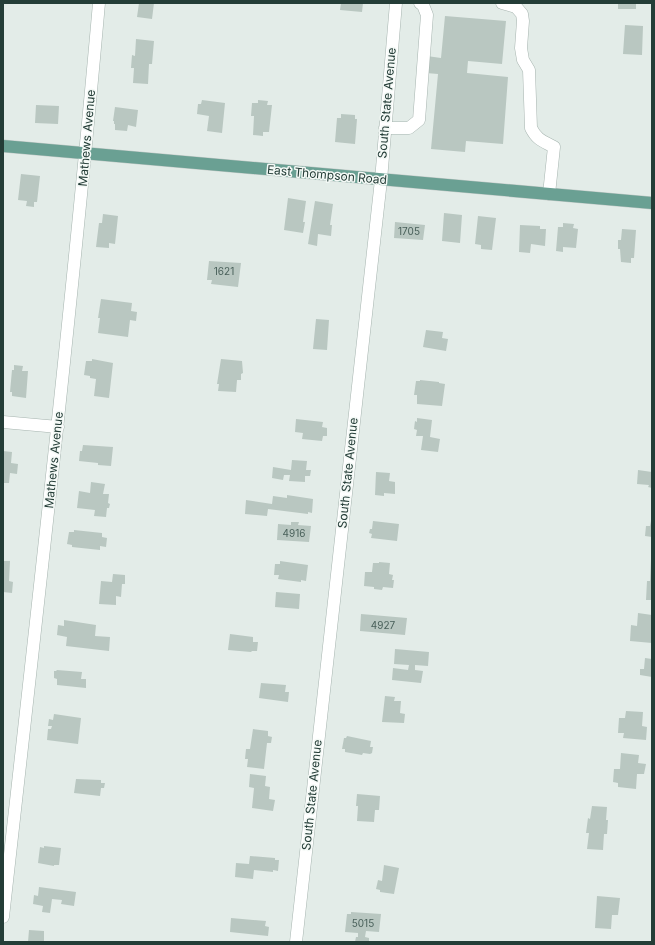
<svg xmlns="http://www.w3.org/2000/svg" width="655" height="945" font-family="Inter,sans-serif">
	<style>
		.building { fill: #b9c7c1 }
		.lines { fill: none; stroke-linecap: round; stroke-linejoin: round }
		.minor-casing { stroke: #a6b4af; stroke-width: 13 }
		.major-casing { stroke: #c2c9c7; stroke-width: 13 }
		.minor { stroke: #fff; stroke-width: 12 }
		.major { stroke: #6aa093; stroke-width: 12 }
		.labels { text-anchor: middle; stroke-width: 3; stroke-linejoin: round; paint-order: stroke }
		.number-label { font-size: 10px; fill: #49605a }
		.street-label { font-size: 12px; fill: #243d37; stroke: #f4f9f6 }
	</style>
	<rect width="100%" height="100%" fill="#e3ece8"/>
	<path class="building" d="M 139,3 L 154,3 L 152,19 L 137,17 Z
		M 341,3 L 363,3 L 362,12 L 340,10 Z
		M 618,3 L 636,3 L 636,9 L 618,9 Z
		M 445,16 L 506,21 L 502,64 L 468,61 L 467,73 L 508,77 L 503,144 L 466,141 L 465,152 L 431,149 L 438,74 L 426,73 L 427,56 L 441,58 Z
		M 625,25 L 643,26 L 642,55 L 623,54 Z
		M 136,39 L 154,41 L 152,64 L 149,64 L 148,84 L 133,83 L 134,68 L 131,68 L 132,55 L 135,56 Z
		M 202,100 L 225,103 L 222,133 L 207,131 L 209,116 L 197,114 L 198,104 L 201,104 Z
		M 258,100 L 268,101 L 267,105 L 272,105 L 269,132 L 263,132 L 263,136 L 253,135 L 254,116 L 251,116 L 252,103 L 258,103 Z
		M 36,105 L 59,106 L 58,124 L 35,123 Z
		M 115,107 L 138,110 L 136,127 L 128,125 L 127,131 L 115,130 L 115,124 L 114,124 L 114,121 L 113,121 Z
		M 341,114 L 355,115 L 355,119 L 357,119 L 355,144 L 335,142 L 337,118 L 341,118 Z
		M 21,174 L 40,176 L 37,202 L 34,202 L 34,207 L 26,206 L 27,201 L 18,200 Z
		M 288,198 L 306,201 L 303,222 L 305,222 L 303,233 L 284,230 Z
		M 315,201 L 333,204 L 330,225 L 332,225 L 331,236 L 318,234 L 317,246 L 308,244 Z
		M 444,213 L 462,215 L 460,243 L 442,241 Z
		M 103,214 L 118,216 L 115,244 L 109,243 L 109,248 L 96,247 L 99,223 L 102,223 Z
		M 478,216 L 496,218 L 492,250 L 481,249 L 481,245 L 475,244 Z
		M 395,222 L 425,225 L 423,240 L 394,238 Z
		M 563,223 L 574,224 L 573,228 L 578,229 L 576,248 L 563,247 L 563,252 L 556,251 L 558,227 L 563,227 Z
		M 520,225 L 540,226 L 540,229 L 546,229 L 545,246 L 531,244 L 530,253 L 519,252 Z
		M 622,229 L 636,230 L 634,258 L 631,258 L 631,263 L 621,262 L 620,249 L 618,249 L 618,240 L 621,240 Z
		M 209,261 L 241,263 L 238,287 L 211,284 L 212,280 L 207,280 Z
		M 101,299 L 132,303 L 131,311 L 137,312 L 136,321 L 130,320 L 128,337 L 98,333 L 100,318 L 98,318 Z
		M 316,319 L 329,320 L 327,350 L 313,349 Z
		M 426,330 L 443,332 L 442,338 L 448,339 L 446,351 L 423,347 Z
		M 92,359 L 113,363 L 109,398 L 94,396 L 96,379 L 90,378 L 90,376 L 84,375 L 86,361 L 92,361 Z
		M 221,359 L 242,361 L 243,373 L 241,374 L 241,380 L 237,380 L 236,392 L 218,391 L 219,384 L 217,384 Z
		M 14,365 L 23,366 L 22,371 L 28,371 L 26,398 L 12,396 L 12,392 L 10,392 L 12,370 L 14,370 Z
		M 420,380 L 439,382 L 439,383 L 445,384 L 442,406 L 417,404 L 417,395 L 414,395 L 416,381 L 420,381 Z
		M 417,418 L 432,420 L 430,437 L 440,439 L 438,452 L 421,450 L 423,436 L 416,436 L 417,430 L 414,429 L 415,421 L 417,422 Z
		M 296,419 L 323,422 L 322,427 L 327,428 L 327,436 L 323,436 L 322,441 L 302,439 L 303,433 L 295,432 Z
		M 83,445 L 113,447 L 111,466 L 98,465 L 98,463 L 79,461 L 80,451 L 82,451 Z
		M 3,451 L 12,452 L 11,463 L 18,464 L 17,474 L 10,473 L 9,483 L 3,483 Z
		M 292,460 L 307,461 L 306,470 L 311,470 L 310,476 L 305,476 L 305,482 L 289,481 L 290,475 L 284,475 L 283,480 L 272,478 L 273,467 L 291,470 Z
		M 638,470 L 652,472 L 652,488 L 648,487 L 649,485 L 637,484 Z
		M 376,472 L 390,473 L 389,481 L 395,482 L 395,494 L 384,493 L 384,496 L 375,495 Z
		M 91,482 L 105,484 L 103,494 L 109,494 L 108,503 L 110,504 L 109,508 L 107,508 L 106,517 L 94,516 L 95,510 L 77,508 L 79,491 L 90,493 Z
		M 287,495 L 313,499 L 312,513 L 308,512 L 308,514 L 268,509 L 267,516 L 245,514 L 246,500 L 272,504 L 273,496 L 287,498 Z
		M 373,521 L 399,524 L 397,541 L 371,538 L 372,534 L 369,533 L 370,529 L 372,529 Z
		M 651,521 L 652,521 L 652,537 L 645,536 L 646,526 L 650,526 Z
		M 291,522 L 299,522 L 298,525 L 311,526 L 309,542 L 277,540 L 278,524 L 291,525 Z
		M 74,530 L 102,533 L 102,537 L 107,538 L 106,547 L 100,546 L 100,550 L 72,547 L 72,545 L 67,544 L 69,532 L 74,532 Z
		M 651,559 L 652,559 L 652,600 L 646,600 L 647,581 L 650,581 Z
		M 3,561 L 10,561 L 9,581 L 13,582 L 12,593 L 3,592 Z
		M 280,561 L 308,565 L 306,581 L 301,580 L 301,582 L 278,579 L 279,575 L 274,575 L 275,564 L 280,564 Z
		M 379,562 L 390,563 L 389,574 L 393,575 L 392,580 L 394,580 L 393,588 L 383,587 L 382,590 L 374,589 L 374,587 L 364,586 L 365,572 L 372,572 L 373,563 L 379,563 Z
		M 113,574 L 125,575 L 125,584 L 122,584 L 121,597 L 116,596 L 116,605 L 99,604 L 101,581 L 112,582 Z
		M 276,592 L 300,594 L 299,609 L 275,607 Z
		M 638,613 L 652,615 L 652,643 L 630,641 L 631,625 L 637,626 Z
		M 361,614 L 407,618 L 405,635 L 360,631 Z
		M 64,620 L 96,625 L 95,636 L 110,637 L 109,651 L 66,646 L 67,637 L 57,635 L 58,625 L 64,626 Z
		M 230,634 L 253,637 L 253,642 L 258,642 L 257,651 L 252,651 L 251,652 L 228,650 Z
		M 395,649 L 429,652 L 428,666 L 415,665 L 415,670 L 423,671 L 421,683 L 392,680 L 393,668 L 408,670 L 409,665 L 394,664 Z
		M 645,658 L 652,659 L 652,677 L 640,675 L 640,669 L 644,669 Z
		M 57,670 L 82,672 L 81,679 L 86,679 L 86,688 L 57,685 L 57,679 L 54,678 L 54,671 L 56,671 Z
		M 261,683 L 286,685 L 285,692 L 289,692 L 288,702 L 259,698 Z
		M 385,696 L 395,697 L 394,701 L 401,701 L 400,713 L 405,714 L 404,723 L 382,722 Z
		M 626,711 L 643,712 L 642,726 L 647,727 L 646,740 L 623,738 L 624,733 L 618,733 L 619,718 L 625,718 Z
		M 54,714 L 81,718 L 78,744 L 47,740 L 48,729 L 51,729 L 52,726 L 48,726 L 49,719 L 53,720 Z
		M 253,729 L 268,731 L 268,736 L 272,737 L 271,743 L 267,743 L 264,769 L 247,767 L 248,759 L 245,759 L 246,749 L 250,749 Z
		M 347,736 L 371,741 L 370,747 L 373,747 L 372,753 L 370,754 L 363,753 L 362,755 L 345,752 L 345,749 L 342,749 L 344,738 L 346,738 Z
		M 621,753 L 639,755 L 638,763 L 646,764 L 644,774 L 637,774 L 636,789 L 618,787 L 618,783 L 613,782 L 614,769 L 620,769 Z
		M 250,774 L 266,776 L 265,786 L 270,787 L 269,799 L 275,800 L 273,811 L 252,808 L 254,788 L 249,787 Z
		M 76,779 L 101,780 L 101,783 L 105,783 L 104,788 L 101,788 L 100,796 L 74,793 Z
		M 357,794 L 380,796 L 379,810 L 375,810 L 374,822 L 357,821 L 358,806 L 356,806 Z
		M 592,806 L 607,807 L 606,820 L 608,820 L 607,834 L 604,834 L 603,850 L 587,849 L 589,833 L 586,833 L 588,818 L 590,819 Z
		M 44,846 L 61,848 L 59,865 L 54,865 L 54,866 L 38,863 L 40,847 L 44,848 Z
		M 250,856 L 275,858 L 275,860 L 279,860 L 278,871 L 273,870 L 273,872 L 254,870 L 253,879 L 235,877 L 236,863 L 249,864 Z
		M 384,865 L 399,868 L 394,894 L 380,892 L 380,890 L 376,889 L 378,880 L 382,881 Z
		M 39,887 L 76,892 L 74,906 L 61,904 L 62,900 L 52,899 L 50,913 L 42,912 L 43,906 L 33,904 L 34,895 L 38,896 Z
		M 597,896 L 620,898 L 618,915 L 612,915 L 611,929 L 595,928 Z
		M 351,912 L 381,914 L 379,932 L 366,931 L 365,937 L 369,938 L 369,942 L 355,942 L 356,937 L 358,937 L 358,933 L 345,932 L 347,914 L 351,914 Z
		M 231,918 L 266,921 L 265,926 L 269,927 L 268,936 L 230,932 Z
		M 29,930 L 44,931 L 44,942 L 28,942 Z"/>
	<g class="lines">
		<defs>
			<path id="minor" d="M 502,3 L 516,7 L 522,14 L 523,21 L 521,48 L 523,60 L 529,70 L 531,128 C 537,140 543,141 554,147 L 549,194
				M 385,128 L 409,128 L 419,120 L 427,15 L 423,5 L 420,3
				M 3,422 L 58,427
				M 3,917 C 37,613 72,308 99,3
				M 296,942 L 381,180 L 396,3"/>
			<path id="major" d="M 3,146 L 652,203"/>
		</defs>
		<use href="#minor" class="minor-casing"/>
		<use href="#major" class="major-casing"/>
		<use href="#minor" class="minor"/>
		<use href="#major" class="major"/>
	</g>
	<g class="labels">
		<g class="number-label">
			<text x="409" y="235">1705</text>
			<text x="224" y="275">1621</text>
			<text x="294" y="537">4916</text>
			<text x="383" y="629">4927</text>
			<text x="363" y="927">5015</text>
		</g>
		<g class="street-label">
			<text transform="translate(387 103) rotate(-85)" y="4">South State Avenue</text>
			<text transform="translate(87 138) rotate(-85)" y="4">Mathews Avenue</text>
			<text transform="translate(327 175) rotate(5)" y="4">East Thompson Road</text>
			<text transform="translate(54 460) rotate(-84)" y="4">Mathews Avenue</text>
			<text transform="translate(348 473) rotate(-84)" y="4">South State Avenue</text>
			<text transform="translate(312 795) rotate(-84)" y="4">South State Avenue</text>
		</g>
	</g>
	<rect width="655" height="945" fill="none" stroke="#243d37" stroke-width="8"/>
</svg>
